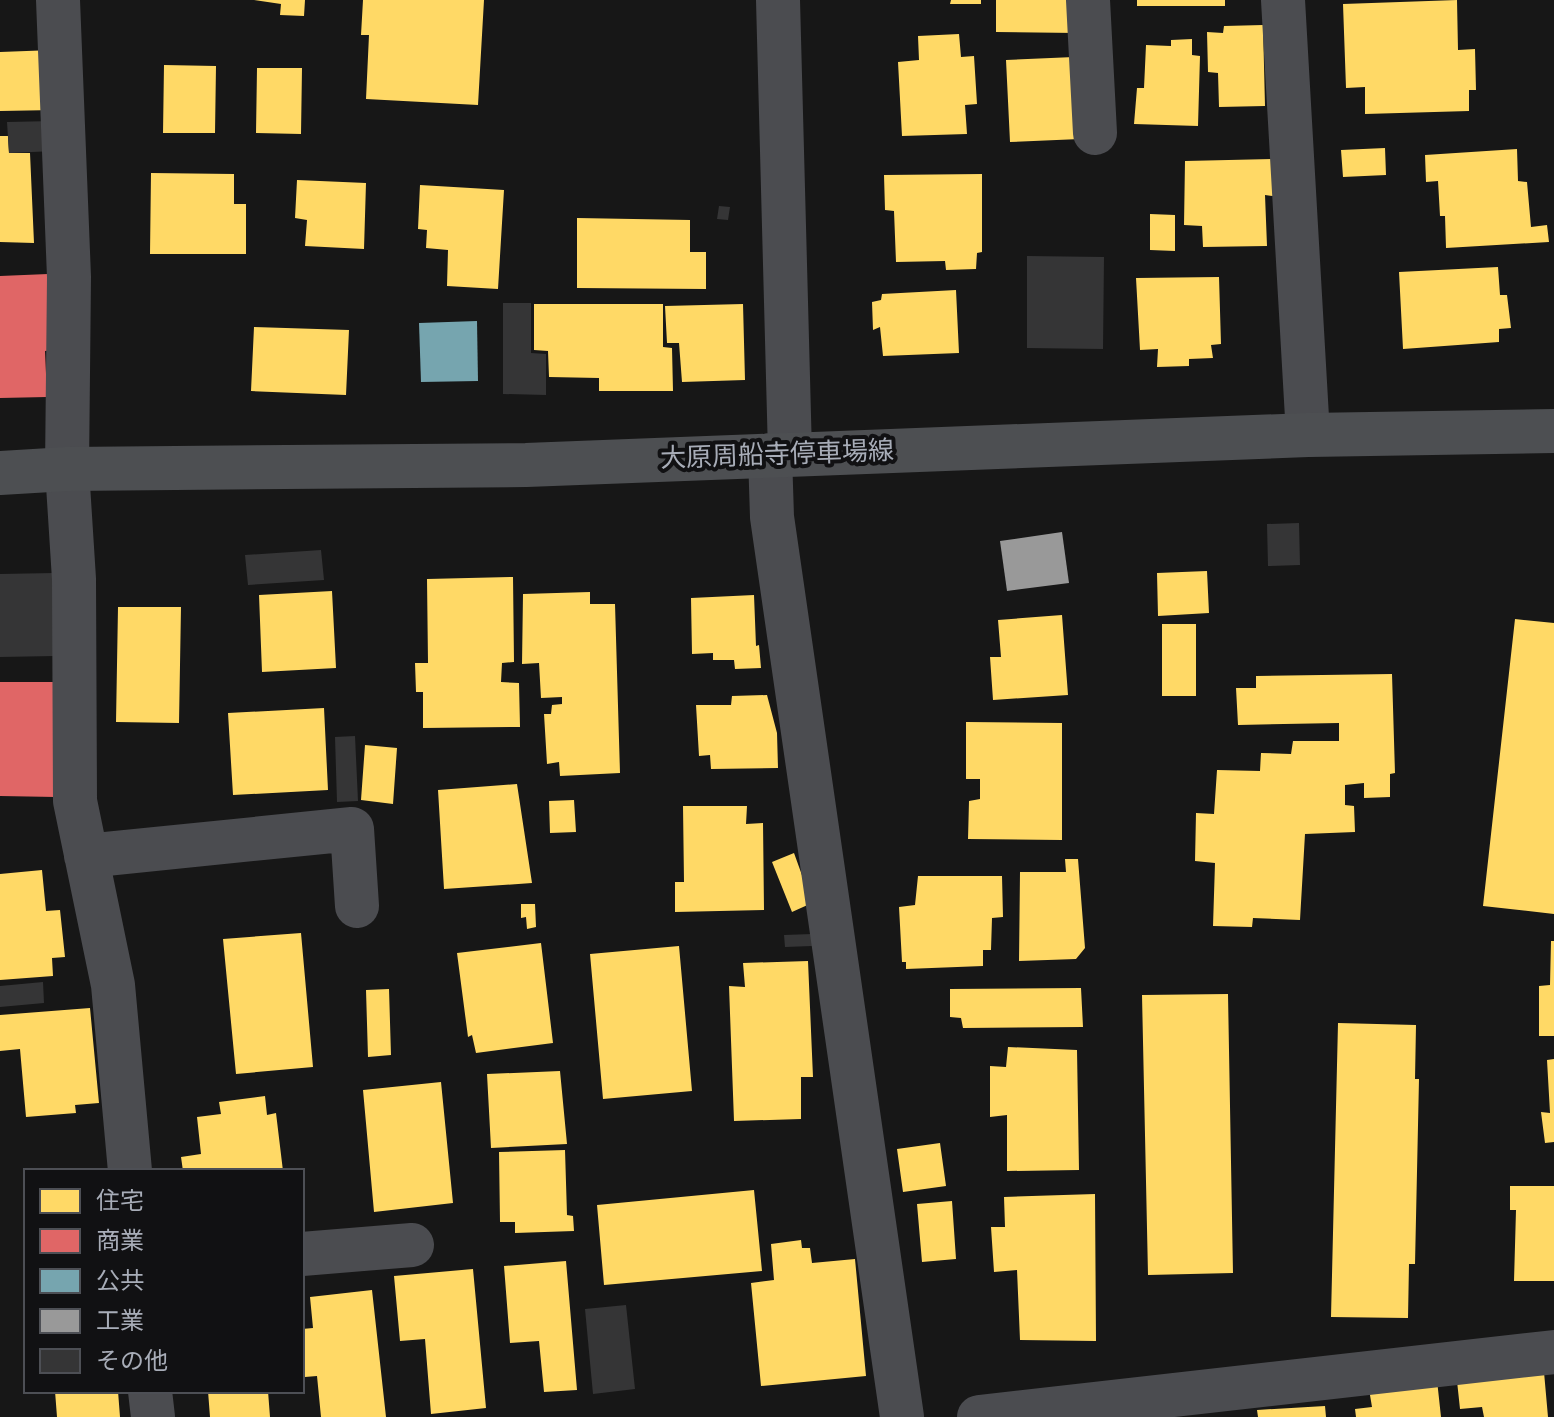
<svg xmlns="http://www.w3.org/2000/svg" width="1554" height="1417" font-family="Karla,'Noto Sans JP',sans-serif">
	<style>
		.homes { fill: #ffd966 }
		.shops { fill: #e06666 }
		.public { fill: #76a5af }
		.industry { fill: #999 }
		.building { fill: #353536 }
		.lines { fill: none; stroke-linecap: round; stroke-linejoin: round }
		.minor { stroke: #4b4c50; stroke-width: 44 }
		.major { stroke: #4d4f52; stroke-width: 44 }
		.labels { text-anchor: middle; stroke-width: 8; stroke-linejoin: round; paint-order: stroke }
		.street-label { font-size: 26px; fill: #a8adb8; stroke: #111113 }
	</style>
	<rect width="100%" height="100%" fill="#171717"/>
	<path class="homes" d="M 254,0 L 305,0 L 304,16 L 280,15 L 281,4 Z
		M 363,0 L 484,0 L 478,105 L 366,99 L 369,35 L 361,35 Z
		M 951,0 L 981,0 L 981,4 L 950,4 Z
		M 996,0 L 1077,0 L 1077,33 L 996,32 Z
		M 1137,0 L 1225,0 L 1225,6 L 1137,6 Z
		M 1457,0 L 1458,50 L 1475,49 L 1476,90 L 1469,90 L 1469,111 L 1365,114 L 1365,87 L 1346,88 L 1343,4 Z
		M 1263,25 L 1265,106 L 1219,107 L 1218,73 L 1208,72 L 1207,32 L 1223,33 L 1224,26 Z
		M 959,34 L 961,57 L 974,56 L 977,104 L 965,105 L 967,134 L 902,136 L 898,62 L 919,60 L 918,36 Z
		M 1192,39 L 1192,55 L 1200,56 L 1198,126 L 1134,124 L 1137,88 L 1144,88 L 1146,45 L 1171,46 L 1171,40 Z
		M 53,50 L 55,110 L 0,111 L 0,52 Z
		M 1074,57 L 1080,139 L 1010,142 L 1006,60 Z
		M 164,65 L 216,66 L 215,133 L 163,133 Z
		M 257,68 L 302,68 L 301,134 L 256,133 Z
		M 0,136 L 8,136 L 9,153 L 30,153 L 34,243 L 0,242 Z
		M 1385,148 L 1386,175 L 1343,177 L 1341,150 Z
		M 1517,149 L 1518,181 L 1527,182 L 1531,227 L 1547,225 L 1549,242 L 1446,248 L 1445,216 L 1440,216 L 1438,181 L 1426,182 L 1425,155 Z
		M 1273,159 L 1273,196 L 1265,195 L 1267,246 L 1203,247 L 1202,226 L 1184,225 L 1185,161 Z
		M 151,173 L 234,174 L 234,204 L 246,204 L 246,254 L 150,254 Z
		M 982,174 L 982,252 L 977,253 L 976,269 L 946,270 L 945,261 L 896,262 L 894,211 L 885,210 L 884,175 Z
		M 297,180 L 366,183 L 364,249 L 305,246 L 307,220 L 295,218 Z
		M 420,185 L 504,190 L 498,289 L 447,286 L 448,250 L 426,248 L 427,230 L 418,229 Z
		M 1150,214 L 1175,215 L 1175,251 L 1150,250 Z
		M 577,218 L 690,220 L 690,252 L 706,252 L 706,289 L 577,288 Z
		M 1498,267 L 1500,295 L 1507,295 L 1511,328 L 1499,329 L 1499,342 L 1403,349 L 1399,272 Z
		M 1219,277 L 1221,344 L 1211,345 L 1213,358 L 1189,359 L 1189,366 L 1157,367 L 1158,349 L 1140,350 L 1136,278 Z
		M 956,290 L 959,353 L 883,356 L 880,327 L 873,330 L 872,302 L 881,300 L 882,294 Z
		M 534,304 L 663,304 L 663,347 L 672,348 L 673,391 L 599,391 L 599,378 L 549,377 L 548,351 L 534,350 Z
		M 743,304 L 745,380 L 682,382 L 679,343 L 667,343 L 665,306 Z
		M 254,327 L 349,330 L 346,395 L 251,391 Z
		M 1207,571 L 1209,613 L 1158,616 L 1157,573 Z
		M 513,577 L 514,662 L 502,663 L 501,682 L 519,683 L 520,727 L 423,728 L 423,692 L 416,692 L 415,663 L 428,663 L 427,579 Z
		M 332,591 L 336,668 L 262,672 L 259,595 Z
		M 590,592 L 590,604 L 615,604 L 620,773 L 560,776 L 559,762 L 547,764 L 544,714 L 551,714 L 552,705 L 562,704 L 562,697 L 541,698 L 539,663 L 522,664 L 523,594 Z
		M 754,595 L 756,646 L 759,645 L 761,668 L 735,669 L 734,660 L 713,660 L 713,653 L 692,654 L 691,598 Z
		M 118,607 L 181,607 L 179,723 L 116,722 Z
		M 1062,615 L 1068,695 L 993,700 L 990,657 L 1001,657 L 998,620 Z
		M 1515,619 L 1554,623 L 1554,914 L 1483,906 Z
		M 1162,624 L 1196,624 L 1196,696 L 1162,696 Z
		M 1392,674 L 1395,773 L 1390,774 L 1390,797 L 1364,798 L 1364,783 L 1345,785 L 1345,805 L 1354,806 L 1355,832 L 1305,834 L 1300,920 L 1253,918 L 1252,927 L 1213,926 L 1215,863 L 1195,861 L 1196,813 L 1214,814 L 1217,770 L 1260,771 L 1261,753 L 1291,754 L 1293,741 L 1339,741 L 1339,723 L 1238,725 L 1236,688 L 1256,688 L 1256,676 Z
		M 767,695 L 777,733 L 778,768 L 711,769 L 710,755 L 699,756 L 696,705 L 731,705 L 732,696 Z
		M 324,708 L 328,790 L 233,795 L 228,713 Z
		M 966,722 L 1062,723 L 1062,840 L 968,839 L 969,801 L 980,799 L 980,779 L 966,779 Z
		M 365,745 L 397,748 L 393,804 L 361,800 Z
		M 517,784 L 532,883 L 444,889 L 438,790 Z
		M 574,800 L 576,832 L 550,833 L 549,801 Z
		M 683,806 L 747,806 L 746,824 L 763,823 L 764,910 L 675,912 L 675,882 L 684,882 Z
		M 794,853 L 812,903 L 792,912 L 772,862 Z
		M 1065,859 L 1078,859 L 1085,948 L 1076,959 L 1019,961 L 1020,872 L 1066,872 Z
		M 42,870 L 46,911 L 60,910 L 65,957 L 52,958 L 53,976 L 0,980 L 0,874 Z
		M 918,876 L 1002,876 L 1003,917 L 992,918 L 991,950 L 983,950 L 983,966 L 906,969 L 906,962 L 902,962 L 899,907 L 915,905 Z
		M 521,904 L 535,904 L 536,927 L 527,929 L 526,917 L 521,918 Z
		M 301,933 L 313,1067 L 236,1074 L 223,939 Z
		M 1551,941 L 1554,941 L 1554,1036 L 1539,1036 L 1539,986 L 1550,985 Z
		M 541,943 L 553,1043 L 476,1053 L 472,1035 L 468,1037 L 457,953 Z
		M 679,946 L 692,1091 L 603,1099 L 590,954 Z
		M 808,961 L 813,1077 L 801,1077 L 801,1119 L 734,1121 L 729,986 L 745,987 L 743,963 Z
		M 1081,988 L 1083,1027 L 963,1028 L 961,1018 L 950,1017 L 950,989 Z
		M 389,989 L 391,1055 L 368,1057 L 366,990 Z
		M 1228,994 L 1233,1273 L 1148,1275 L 1142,995 Z
		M 90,1008 L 99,1103 L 75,1105 L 76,1113 L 26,1117 L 20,1049 L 0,1051 L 0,1015 Z
		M 1338,1023 L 1416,1025 L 1415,1079 L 1419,1079 L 1415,1264 L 1409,1264 L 1408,1318 L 1331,1317 Z
		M 1008,1047 L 1077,1050 L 1079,1170 L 1007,1171 L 1007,1115 L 990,1117 L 990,1066 L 1006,1067 Z
		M 1554,1059 L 1554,1142 L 1545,1143 L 1541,1112 L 1550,1113 L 1547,1060 Z
		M 560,1071 L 567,1144 L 491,1148 L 487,1074 Z
		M 441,1082 L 453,1203 L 374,1212 L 363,1090 Z
		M 265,1096 L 267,1115 L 276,1113 L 283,1171 L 183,1171 L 181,1157 L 201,1154 L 197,1117 L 221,1114 L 219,1102 Z
		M 940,1143 L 946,1186 L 903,1192 L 897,1149 Z
		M 565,1150 L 567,1215 L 573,1216 L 574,1231 L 515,1233 L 515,1222 L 500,1222 L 499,1152 Z
		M 1510,1186 L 1554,1186 L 1554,1281 L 1514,1281 L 1516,1210 L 1510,1210 Z
		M 754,1190 L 762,1271 L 604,1285 L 597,1205 Z
		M 1095,1194 L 1096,1341 L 1020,1340 L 1017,1270 L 994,1272 L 991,1227 L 1005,1227 L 1004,1197 Z
		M 952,1201 L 956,1259 L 922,1262 L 917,1204 Z
		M 801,1240 L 802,1248 L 810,1248 L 812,1263 L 855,1259 L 866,1376 L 761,1386 L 751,1283 L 774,1280 L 771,1244 Z
		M 566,1261 L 577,1390 L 544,1392 L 539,1341 L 510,1343 L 504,1266 Z
		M 473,1269 L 486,1408 L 431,1414 L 425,1339 L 400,1341 L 394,1276 Z
		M 372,1290 L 386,1417 L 321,1417 L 317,1376 L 305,1377 L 302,1345 L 302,1329 L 313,1328 L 310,1297 Z
		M 1544,1372 L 1548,1417 L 1484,1417 L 1482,1407 L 1460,1409 L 1457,1381 Z
		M 1437,1380 L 1441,1417 L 1356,1417 L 1355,1409 L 1372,1407 L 1369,1389 Z
		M 55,1391 L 118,1391 L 120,1417 L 57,1417 Z
		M 208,1391 L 268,1391 L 270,1417 L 210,1417 Z
		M 1325,1406 L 1326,1417 L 1258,1417 L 1257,1410 Z"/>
	<path class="shops" d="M 48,274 L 59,350 L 45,351 L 47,397 L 0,398 L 0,276 Z
		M 0,682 L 58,682 L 56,797 L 0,796 Z"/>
	<path class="public" d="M 477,321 L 478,381 L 421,382 L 419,323 Z"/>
	<path class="industry" d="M 1062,532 L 1069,583 L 1007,591 L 1000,541 Z"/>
	<path class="building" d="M 54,121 L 55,151 L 9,153 L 7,122 Z
		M 719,206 L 730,207 L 728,220 L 717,219 Z
		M 1027,256 L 1104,257 L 1103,349 L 1027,348 Z
		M 503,303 L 531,303 L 531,353 L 546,354 L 546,395 L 503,394 Z
		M 1299,523 L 1300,565 L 1268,566 L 1267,524 Z
		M 321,550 L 324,580 L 248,585 L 245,555 Z
		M 54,573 L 55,656 L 0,657 L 0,574 Z
		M 355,736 L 358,801 L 337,802 L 335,737 Z
		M 812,934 L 812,946 L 785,947 L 784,935 Z
		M 43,982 L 44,1003 L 0,1007 L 0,986 Z
		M 626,1305 L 635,1389 L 593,1394 L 585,1309 Z"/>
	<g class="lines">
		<path class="minor" d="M 58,0 L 69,277 L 67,469 L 74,579 L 75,801 L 113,985 L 130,1171
			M 778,0 L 790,453
			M 1088,0 L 1095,133
			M 1283,0 L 1308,435
			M 770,455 L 772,517 L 902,1417
			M 86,856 L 352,829 L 357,906
			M 302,1254 L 412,1245
			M 150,1391 L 153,1417
			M 979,1417 L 1554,1352"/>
		<path class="major" d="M 0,473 L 67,469 L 526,465 L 1308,435 L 1554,431"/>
	</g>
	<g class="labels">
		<g class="street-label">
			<text transform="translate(777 454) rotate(-2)" y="9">大原周船寺停車場線</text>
		</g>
	</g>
	<rect x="24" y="1169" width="280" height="224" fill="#111113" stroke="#4d4f55" stroke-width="2"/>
	<rect x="40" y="1189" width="40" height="24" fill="#ffd966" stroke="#4d4f55" stroke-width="2"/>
	<text x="96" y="1209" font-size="24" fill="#a8adb8">住宅</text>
	<rect x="40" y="1229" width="40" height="24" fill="#e06666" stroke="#4d4f55" stroke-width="2"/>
	<text x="96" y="1249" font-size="24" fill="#a8adb8">商業</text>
	<rect x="40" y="1269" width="40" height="24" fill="#76a5af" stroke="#4d4f55" stroke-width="2"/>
	<text x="96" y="1289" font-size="24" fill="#a8adb8">公共</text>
	<rect x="40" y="1309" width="40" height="24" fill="#999999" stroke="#4d4f55" stroke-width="2"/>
	<text x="96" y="1329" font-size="24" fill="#a8adb8">工業</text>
	<rect x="40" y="1349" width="40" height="24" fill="#353536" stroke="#4d4f55" stroke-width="2"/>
	<text x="96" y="1369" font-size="24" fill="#a8adb8">その他</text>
</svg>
